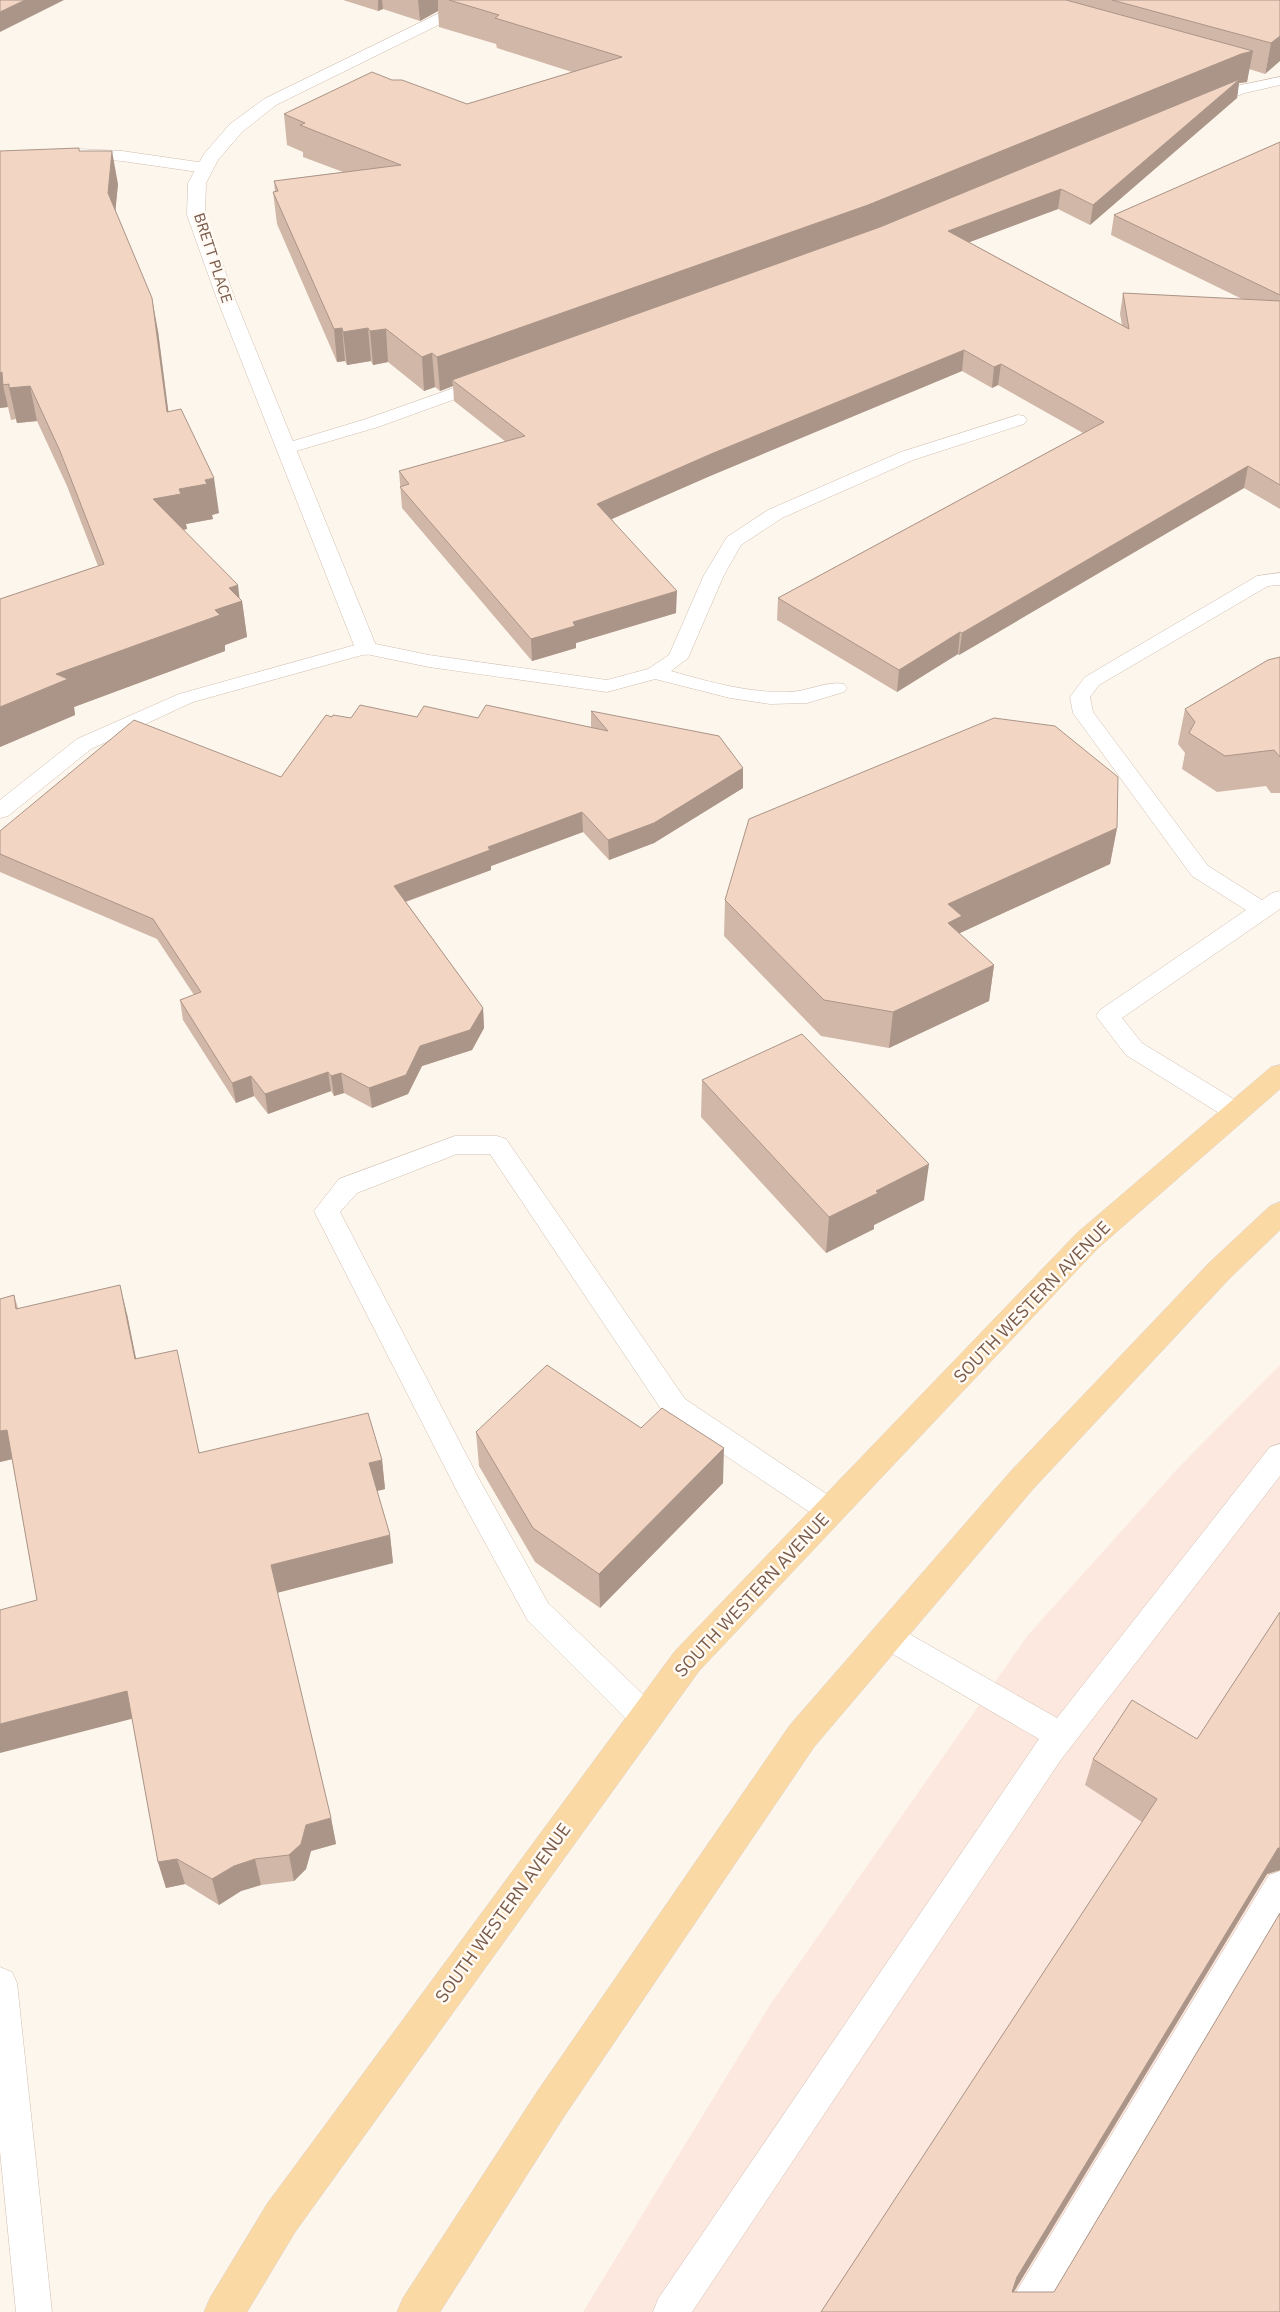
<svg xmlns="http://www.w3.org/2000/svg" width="1280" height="2312" font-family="'IBM Plex Sans',sans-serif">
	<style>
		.commercial { fill: #fde8e0 }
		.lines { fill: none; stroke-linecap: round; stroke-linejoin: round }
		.lane-casing { stroke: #d1beb0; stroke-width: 1 }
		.street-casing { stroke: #d1beb0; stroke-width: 1 }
		.primary-casing { stroke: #dad1cd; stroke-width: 1 }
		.lane { fill: #fff; fill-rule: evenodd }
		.street { fill: #fff; fill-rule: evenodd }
		.primary { fill: #fbd9a5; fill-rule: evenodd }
		.wall { fill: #d1b7a8 }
		.shaded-wall { fill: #aa9588 }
		.building { fill: #f3d5c3; stroke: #aa9588 }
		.labels { text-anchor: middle; stroke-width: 5; stroke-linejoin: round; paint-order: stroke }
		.far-street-label { font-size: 15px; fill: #7a5c4d; stroke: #fffaf3 }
		.street-label { font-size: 18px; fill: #7a5c4d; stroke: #fffaf3 }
	</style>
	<rect width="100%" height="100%" fill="#fdf6ec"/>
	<path class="commercial" d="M 1280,1365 L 1280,2312 L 583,2312 L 770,2005 L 1028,1635 L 1179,1467 Z"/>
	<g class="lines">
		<defs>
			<path id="lane" d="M 1280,77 L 1280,85 L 1245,93 L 1207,107 L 1200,103 L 1202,100 L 1236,86 Z
				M 78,149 L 122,151 L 205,163 L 210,165 L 213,168 L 210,171 L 205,173 L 122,161 L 73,157 L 70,154 L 73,151 Z
				M 485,377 L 491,378 L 494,382 L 491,386 L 378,427 L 286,454 L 280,453 L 277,449 L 280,445 L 366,419 Z
				M 1018,415 L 1024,416 L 1027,420 L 1024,424 L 913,460 L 782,518 L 741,545 L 724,575 L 688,658 L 671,671 C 709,682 749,693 788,692 C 806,692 829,680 844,684 L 847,688 L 844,692 L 807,703 L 770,704 L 730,698 L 655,679 L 607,692 L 429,667 L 366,654 L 193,702 L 91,749 L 8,816 L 0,818 L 0,800 L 77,739 L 179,694 L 366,642 L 429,655 L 607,680 L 648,669 L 669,655 L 704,575 L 727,537 L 768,510 L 901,452 Z
				M 1280,573 L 1280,585 L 1268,586 L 1099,685 L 1090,697 L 1093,712 L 1208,866 L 1262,900 L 1272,893 L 1280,891 L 1280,909 L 1122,1018 L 1142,1043 L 1245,1106 L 1248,1112 L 1245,1118 L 1236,1121 L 1227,1118 L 1126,1055 L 1096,1016 L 1100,1010 L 1246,910 L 1192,876 L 1073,713 L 1070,697 L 1085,677 L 1257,576 Z
				M 455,1136 L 497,1136 L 506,1139 L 685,1399 L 840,1503 L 844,1511 L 840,1519 L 830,1523 L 820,1519 L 665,1415 L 490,1154 L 457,1154 L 357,1193 L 340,1212 L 479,1479 L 548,1603 L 657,1708 L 661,1718 L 657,1728 L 646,1732 L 635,1728 L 528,1621 L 459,1495 L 314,1211 L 339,1179 Z
				M 1280,1444 L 1280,1476 L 1060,1761 L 692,2312 L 653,2312 L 658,2299 L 1039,1739 L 877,1645 L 872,1636 L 877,1627 L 887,1623 L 897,1627 L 1057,1718 L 1270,1447 Z
				M 1280,1871 L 1280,1916 L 1045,2312 L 1007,2312 L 1012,2299 L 1269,1875 Z
				M 0,1967 L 12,1972 L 17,1983 L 52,2312 L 16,2312 L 0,2151 Z"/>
			<path id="street" d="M 466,0 L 486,0 L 483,3 L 276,105 L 242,132 L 218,160 L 206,183 L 205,215 L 235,299 L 377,648 L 374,653 L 366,655 L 358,653 L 355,648 L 217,299 L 187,215 L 188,183 L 204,154 L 230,124 L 264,99 Z"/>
			<path id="primary" d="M 1280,1065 L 1280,1089 L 1097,1249 L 699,1671 L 295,2232 L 247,2312 L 204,2312 L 210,2298 L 267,2204 L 675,1651 L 1077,1233 L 1271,1067 Z
				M 1280,1202 L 1280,1230 L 1230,1278 L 1033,1489 L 814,1747 L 563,2118 L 440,2312 L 397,2312 L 403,2298 L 537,2092 L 790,1725 L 1011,1471 L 1210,1262 L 1270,1206 Z"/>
		</defs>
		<use href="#lane" class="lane-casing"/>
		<use href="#street" class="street-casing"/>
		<use href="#primary" class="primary-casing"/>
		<use href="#lane" class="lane"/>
		<use href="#street" class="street"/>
		<use href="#primary" class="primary"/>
	</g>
	<path class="wall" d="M 343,0 L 1280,0 L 1265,74 L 1249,69 L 1247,82 L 1239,83 L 1237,98 L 1090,225 L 1058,209 L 969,242 L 1122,325 L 1120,314 L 1123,293 L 1242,299 L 1111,235 L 1114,215 L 1280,142 L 1280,509 L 1244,488 L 959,655 L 958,654 L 897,692 L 777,620 L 778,598 L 1083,433 L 998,385 L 992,388 L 962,371 L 710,476 L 612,519 L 676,613 L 576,643 L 576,648 L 532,661 L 402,508 L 399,471 L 506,442 L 454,401 L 453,386 L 440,391 L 435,387 L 424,391 L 388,362 L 373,365 L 371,361 L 347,365 L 345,361 L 337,362 L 277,224 L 273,192 L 275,192 L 274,181 L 343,172 L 303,157 L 303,152 L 287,145 L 284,114 L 392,80 L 467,104 L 572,72 L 497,48 L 496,44 L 439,27 L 438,11 L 420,21 L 383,9 L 378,11 Z
		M 0,151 L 80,151 L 118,184 L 115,210 L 158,331 L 168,412 L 219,513 L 212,515 L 213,519 L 186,524 L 187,529 L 183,530 L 242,601 L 247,637 L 225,645 L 225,651 L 74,707 L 75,715 L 0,747 L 0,599 L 98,566 L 67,486 L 37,421 L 17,423 L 16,419 L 11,420 L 8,407 L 0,408 Z
		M 1280,657 L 1280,793 L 1271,793 L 1266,786 L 1217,792 L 1182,769 L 1185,753 L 1178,744 L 1185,709 Z
		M 591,711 L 743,788 L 654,843 L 609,860 L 583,832 L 491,866 L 491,870 L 406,902 L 483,1008 L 484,1028 L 472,1050 L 422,1066 L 408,1094 L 372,1108 L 344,1093 L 334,1096 L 331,1091 L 268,1114 L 254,1096 L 236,1103 L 183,1020 L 180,1000 L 194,995 L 157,939 L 0,872 L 0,831 L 281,777 L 332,717 L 351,718 L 417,717 L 478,718 L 591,727 Z
		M 1117,828 L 1110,864 L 960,933 L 960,934 L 994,965 L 989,1001 L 889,1048 L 821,1036 L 724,936 L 725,900 Z
		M 702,1080 L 924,1200 L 874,1225 L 874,1229 L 826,1253 L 701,1117 Z
		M 14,1295 L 18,1308 L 127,1314 L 136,1359 L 200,1453 L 382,1460 L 385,1489 L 377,1491 L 390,1535 L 393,1563 L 277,1593 L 331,1818 L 336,1844 L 311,1851 L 306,1869 L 294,1881 L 261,1885 L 241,1891 L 219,1905 L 185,1884 L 166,1888 L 158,1862 L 132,1719 L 37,1600 L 12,1459 L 0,1462 L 0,1299 Z
		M 476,1432 L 723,1483 L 600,1608 L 535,1562 L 479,1466 Z
		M 1280,1612 L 1280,1870 L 1267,1874 L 1014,2292 L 1280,2312 L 821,2312 L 1142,1822 L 1085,1785 L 1093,1759 L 1197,1739 Z"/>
	<path class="shaded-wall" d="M 25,0 L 64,0 L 0,32 L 0,12 Z
		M 378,0 L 382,0 L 383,9 L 378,11 Z
		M 418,0 L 438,0 L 438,11 L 420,21 Z
		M 1280,36 L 1280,61 L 1265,74 L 1271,43 Z
		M 1253,51 L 1247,82 L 1239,83 L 1237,98 L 1090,225 L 1093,205 L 1233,85 L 865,237 L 452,380 L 453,386 L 440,391 L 437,357 L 1241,54 Z
		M 112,151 L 118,184 L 114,226 L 108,193 Z
		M 1061,189 L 1058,209 L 946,251 L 948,231 Z
		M 152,298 L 158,331 L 173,447 L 167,412 Z
		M 342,328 L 345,361 L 337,362 L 334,329 Z
		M 368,328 L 371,361 L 347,365 L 343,332 Z
		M 386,329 L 388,362 L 373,365 L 370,331 Z
		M 964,350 L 962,371 L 710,476 L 598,525 L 597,504 L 711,454 Z
		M 432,353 L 435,387 L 424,391 L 422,357 Z
		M 1001,364 L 998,385 L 992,388 L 994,367 Z
		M 2,372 L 3,385 L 8,407 L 0,408 L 0,373 Z
		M 30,386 L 37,421 L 17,423 L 9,388 Z
		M 1248,466 L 1244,488 L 959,655 L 962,633 Z
		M 214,478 L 219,513 L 212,515 L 213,519 L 186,524 L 187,529 L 159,535 L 153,499 L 205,480 Z
		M 238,585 L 240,602 L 242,601 L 247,637 L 225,645 L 225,651 L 74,707 L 75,715 L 0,747 L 0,707 L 56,674 L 215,610 L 229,588 Z
		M 677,591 L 676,613 L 576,643 L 576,648 L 532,661 L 531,639 L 573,622 Z
		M 960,632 L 958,654 L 897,692 L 899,670 Z
		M 743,768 L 743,788 L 654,843 L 609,860 L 608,840 Z
		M 582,812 L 583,832 L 491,866 L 491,870 L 396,905 L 394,886 L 488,847 Z
		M 1117,828 L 1110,864 L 960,933 L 958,952 L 943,959 L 948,904 Z
		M 994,965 L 989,1001 L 889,1048 L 893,1012 Z
		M 483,1008 L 484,1028 L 472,1050 L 422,1066 L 408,1094 L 372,1108 L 369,1088 L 420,1046 Z
		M 328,1072 L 331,1091 L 268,1114 L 265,1094 Z
		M 341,1073 L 344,1093 L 334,1096 L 331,1076 Z
		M 251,1076 L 254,1096 L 236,1103 L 232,1083 Z
		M 929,1164 L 924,1200 L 874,1225 L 874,1229 L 826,1253 L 829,1217 L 876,1191 Z
		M 120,1285 L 127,1314 L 142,1388 L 135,1359 Z
		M 7,1430 L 17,1458 L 0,1462 L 0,1431 Z
		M 724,1448 L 723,1483 L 600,1608 L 599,1574 Z
		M 382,1460 L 385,1489 L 373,1492 L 369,1463 Z
		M 390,1535 L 393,1563 L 276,1593 L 271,1565 Z
		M 127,1691 L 135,1718 L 0,1753 L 0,1724 Z
		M 331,1818 L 336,1844 L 311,1851 L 306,1869 L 294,1881 L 289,1855 L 306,1825 Z
		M 1278,1848 L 1280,1848 L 1280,1870 L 1267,1874 L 1010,2298 L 1017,2277 Z
		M 177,1859 L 185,1884 L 166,1888 L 158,1862 Z
		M 255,1859 L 261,1885 L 241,1891 L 219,1905 L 212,1879 L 234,1866 Z"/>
	<path class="building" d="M 0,0 L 25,0 L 0,12 Z
		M 449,0 L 1066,0 L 1253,51 L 1241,54 L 868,205 L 437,357 L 432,353 L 422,357 L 386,329 L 370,331 L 368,328 L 343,332 L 342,328 L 334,329 L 273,192 L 278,191 L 274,181 L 401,165 L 300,125 L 305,123 L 284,114 L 372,72 L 392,80 L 402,80 L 467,104 L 622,57 L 495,18 L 499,15 Z
		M 1112,0 L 1280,0 L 1280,36 L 1271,43 Z
		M 1240,79 L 1093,205 L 1061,189 L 948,231 L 1129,329 L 1123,293 L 1280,301 L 1280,485 L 1248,466 L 962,633 L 960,632 L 899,670 L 778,598 L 1104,422 L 1001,364 L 994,367 L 964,350 L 711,454 L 597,504 L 677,591 L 573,622 L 575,626 L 531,639 L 400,487 L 409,484 L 399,471 L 525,436 L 452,380 L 880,227 Z
		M 1280,142 L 1280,295 L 1114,215 Z
		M 79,148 L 79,151 L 112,151 L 108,193 L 152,298 L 167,412 L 181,409 L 214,478 L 205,480 L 207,484 L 179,489 L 181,494 L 153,499 L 238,585 L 229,588 L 242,601 L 215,610 L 220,615 L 56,674 L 68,679 L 0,707 L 0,599 L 104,564 L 60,451 L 30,386 L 9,388 L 9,384 L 3,385 L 2,372 L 0,373 L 0,151 Z
		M 1280,657 L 1280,757 L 1274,750 L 1225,756 L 1189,733 L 1195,722 L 1185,709 L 1268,660 Z
		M 360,705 L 417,717 L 424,706 L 478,718 L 486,705 L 608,731 L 591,711 L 719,736 L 743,768 L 654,823 L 608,840 L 582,812 L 488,847 L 490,850 L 394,886 L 483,1008 L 470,1030 L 420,1046 L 406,1075 L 369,1088 L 341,1073 L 331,1076 L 328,1072 L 265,1094 L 251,1076 L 232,1083 L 180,1000 L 201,992 L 153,919 L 0,854 L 0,831 L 134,720 L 281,777 L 326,715 L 332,717 L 333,715 L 351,718 Z
		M 994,718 L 1055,726 L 1118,777 L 1117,828 L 948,904 L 962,916 L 948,923 L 994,965 L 893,1012 L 824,1000 L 725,900 L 749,819 Z
		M 802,1034 L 929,1164 L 876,1191 L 878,1193 L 829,1217 L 702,1080 Z
		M 120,1285 L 135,1359 L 177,1350 L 199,1453 L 368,1413 L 382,1460 L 369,1463 L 390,1535 L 271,1565 L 331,1818 L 306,1825 L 301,1844 L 289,1855 L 255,1859 L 234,1866 L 212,1879 L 177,1859 L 158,1862 L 127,1691 L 0,1724 L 0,1610 L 37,1600 L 7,1430 L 0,1431 L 0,1299 L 14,1295 L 16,1309 Z
		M 547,1365 L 641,1428 L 662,1408 L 724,1448 L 599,1574 L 533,1528 L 476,1432 Z
		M 1280,1612 L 1280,1848 L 1278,1848 L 1017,2277 L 1012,2292 L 1054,2292 L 1280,1913 L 1280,2312 L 821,2312 L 1157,1799 L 1093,1759 L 1132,1700 L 1197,1739 Z"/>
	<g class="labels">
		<g class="far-street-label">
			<text transform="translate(213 258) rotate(72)" y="5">BRETT PLACE</text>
		</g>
		<g class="street-label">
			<text transform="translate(1032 1302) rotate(-46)" y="6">SOUTH WESTERN AVENUE</text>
			<text transform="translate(752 1595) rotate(-47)" y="6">SOUTH WESTERN AVENUE</text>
			<text transform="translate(503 1913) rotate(-54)" y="6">SOUTH WESTERN AVENUE</text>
		</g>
	</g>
</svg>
